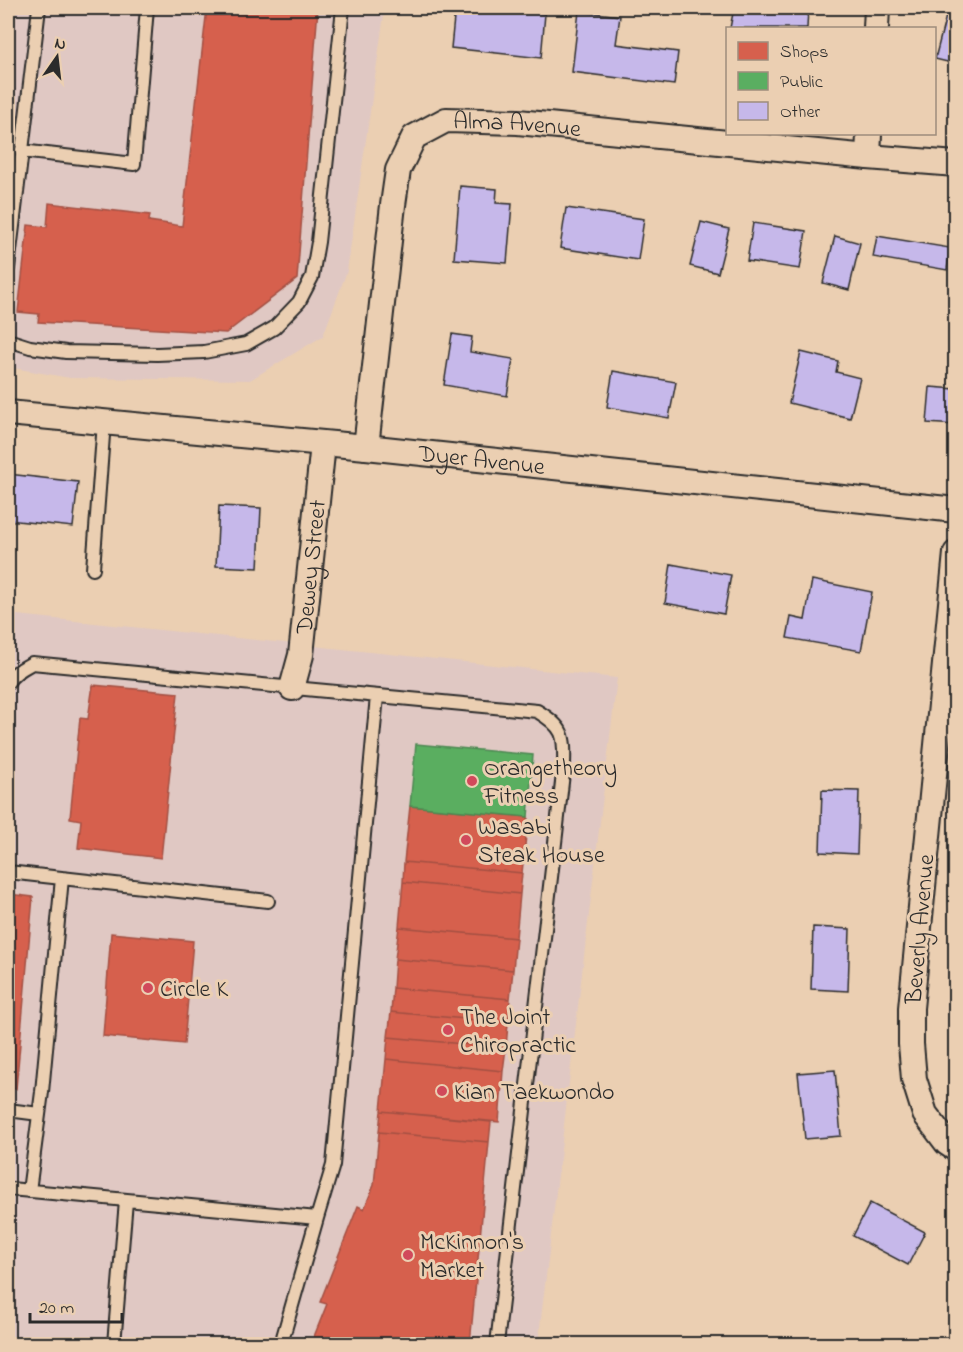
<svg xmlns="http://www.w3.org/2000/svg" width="963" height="1352" font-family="'Indie Flower',sans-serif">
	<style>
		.built { fill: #e0c8c3 }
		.shops { fill: #d6604d; stroke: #a35043; stroke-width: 1.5 }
		.public { fill: #5aae61; stroke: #4c8751; stroke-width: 1.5 }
		.building { fill: #c6b8ea; stroke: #2b2b2b; stroke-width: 1.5 }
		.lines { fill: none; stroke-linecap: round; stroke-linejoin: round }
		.lane-casing { stroke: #2b2b2b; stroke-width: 16 }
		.street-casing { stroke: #2b2b2b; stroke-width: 28 }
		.lane { stroke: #ebcfb2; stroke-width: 12 }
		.street { stroke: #ebcfb2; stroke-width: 24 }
		.poi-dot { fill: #d1495b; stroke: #ebcfb2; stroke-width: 2 }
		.labels { text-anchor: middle; stroke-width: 6; stroke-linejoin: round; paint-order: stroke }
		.street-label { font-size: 24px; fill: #2b2b2b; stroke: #ebcfb2 }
		.poi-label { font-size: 24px; fill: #2b2b2b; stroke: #ebcfb2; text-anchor: start }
	</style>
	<rect width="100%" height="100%" fill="#ebcfb2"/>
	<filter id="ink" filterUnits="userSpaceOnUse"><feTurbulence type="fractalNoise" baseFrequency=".0167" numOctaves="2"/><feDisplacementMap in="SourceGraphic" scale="12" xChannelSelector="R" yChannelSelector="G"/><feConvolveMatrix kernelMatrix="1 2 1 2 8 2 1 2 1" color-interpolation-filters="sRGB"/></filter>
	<g filter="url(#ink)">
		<path class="built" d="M 8,8 L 385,8 L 347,271 L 323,336 L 250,380 L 70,378 L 8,367 Z
			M 8,614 L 617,678 L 538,1344 L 8,1344 Z"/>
		<path class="shops" d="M 207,8 L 318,8 L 297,279 L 226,333 L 38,322 L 39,314 L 18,312 L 28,225 L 47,227 L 49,203 L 150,215 L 149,221 L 182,226 Z
			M 93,685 L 178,693 L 161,858 L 78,848 L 81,820 L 70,818 L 80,718 L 88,719 Z
			M 410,806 L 528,817 L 522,873 L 404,862 Z
			M 404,862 L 522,873 L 520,894 L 403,882 Z
			M 403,882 L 520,894 L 516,938 L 399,927 Z
			M 8,894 L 33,897 L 16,1089 L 8,1088 Z
			M 399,927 L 516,938 L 513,970 L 395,959 Z
			M 111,933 L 193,941 L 184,1044 L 103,1036 Z
			M 395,959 L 513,970 L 510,999 L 393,988 Z
			M 393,988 L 510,999 L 508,1023 L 391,1012 Z
			M 391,1012 L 508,1023 L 506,1048 L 388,1037 Z
			M 388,1037 L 506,1048 L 503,1071 L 386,1059 Z
			M 386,1059 L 503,1071 L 499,1122 L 381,1111 Z
			M 381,1111 L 491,1122 L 489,1142 L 379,1132 Z
			M 379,1132 L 489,1142 L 470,1344 L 311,1344 L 327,1304 L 320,1302 L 358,1206 L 364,1209 L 374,1185 Z"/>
		<path class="public" d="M 416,744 L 533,755 L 528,817 L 410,806 Z"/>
		<path class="building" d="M 455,8 L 486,8 L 545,14 L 541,58 L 451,48 Z
			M 734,8 L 808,8 L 807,28 L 730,28 Z
			M 948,8 L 956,10 L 956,64 L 935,59 Z
			M 579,11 L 620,16 L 616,44 L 678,52 L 674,85 L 572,72 Z
			M 460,186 L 497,189 L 496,203 L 512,204 L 507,263 L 454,259 Z
			M 566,208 L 644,219 L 638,260 L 560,248 Z
			M 701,222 L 729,229 L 718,273 L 690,266 Z
			M 753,223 L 806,231 L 800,269 L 747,261 Z
			M 835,236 L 860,243 L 849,290 L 823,283 Z
			M 877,236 L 950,248 L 947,270 L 873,257 Z
			M 452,334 L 472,337 L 470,352 L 513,359 L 507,396 L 444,385 Z
			M 801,352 L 838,361 L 836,372 L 860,378 L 850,418 L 789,403 Z
			M 613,371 L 676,382 L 669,418 L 607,407 Z
			M 930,387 L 956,389 L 956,425 L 927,423 Z
			M 8,474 L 78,482 L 73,527 L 8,520 Z
			M 219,506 L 261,508 L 258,568 L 216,566 Z
			M 671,564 L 731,575 L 724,614 L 665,603 Z
			M 812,580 L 872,592 L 861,651 L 787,638 L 791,617 L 805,620 Z
			M 822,790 L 859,791 L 857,854 L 820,852 Z
			M 813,927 L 850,929 L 848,991 L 811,989 Z
			M 835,1070 L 841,1136 L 805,1139 L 798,1073 Z
			M 870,1203 L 925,1232 L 908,1265 L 853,1236 Z"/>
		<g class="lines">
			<defs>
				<path id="lane" d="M 21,151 L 134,164 L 147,8
					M 8,268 L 39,8
					M 8,340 L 30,347 L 66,352 L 157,354 L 204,352 L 246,344 L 274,328 L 299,302 L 312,277 L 318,242 L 343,8
					M 93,569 L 104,422
					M 8,682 C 13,673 23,668 32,663 L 537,711 C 564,727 565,735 564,765 L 497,1344
					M 8,872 L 268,901
					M 8,1110 L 39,1114
					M 8,1190 L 10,1189 L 317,1218 L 333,1165 L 377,696
					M 29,1191 L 42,1092 L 62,878
					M 114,1344 L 126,1201
					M 281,1344 L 317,1218"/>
				<g id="street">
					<path d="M 876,28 L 877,8"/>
					<path d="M 868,157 L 869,134"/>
					<path id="s1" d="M 8,413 L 366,447 L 956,510"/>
					<path id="s2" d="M 366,447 L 393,205 L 398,170 L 414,137 L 446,120 L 518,122 L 868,157 L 956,164"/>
					<path d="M 956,553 L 911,1008 L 911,1044 L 914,1079 L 925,1114 L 947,1143 L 956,1149"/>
					<path id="s3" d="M 292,688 L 301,655 L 323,444"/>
				</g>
			</defs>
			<use href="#lane" class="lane-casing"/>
			<use href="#street" class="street-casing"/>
			<use href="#lane" class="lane"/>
			<use href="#street" class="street"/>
		</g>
	</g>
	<g class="poi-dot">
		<circle cx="472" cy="781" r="6"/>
		<circle cx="466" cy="840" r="6"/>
		<circle cx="148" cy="988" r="6"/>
		<circle cx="448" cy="1030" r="6"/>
		<circle cx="442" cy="1091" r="6"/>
		<circle cx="408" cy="1255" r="6"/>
	</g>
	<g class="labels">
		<g class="street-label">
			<text dy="8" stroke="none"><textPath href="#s2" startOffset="423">Alma Avenue</textPath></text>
			<text dy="8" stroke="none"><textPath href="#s1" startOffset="476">Dyer Avenue</textPath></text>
			<text dy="8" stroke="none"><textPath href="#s3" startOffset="123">Dewey Street</textPath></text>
			<text transform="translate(919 929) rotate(-85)" y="8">Beverly Avenue</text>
		</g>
		<g class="poi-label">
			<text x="484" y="775">Orangetheory<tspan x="484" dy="28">Fitness</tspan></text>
			<text x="478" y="834">Wasabi<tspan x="478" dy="28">Steak House</tspan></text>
			<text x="160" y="996">Circle K</text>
			<text x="460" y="1024">The Joint<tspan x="460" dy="28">Chiropractic</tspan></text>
			<text x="454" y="1099">Kian Taekwondo</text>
			<text x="420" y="1249">McKinnon's<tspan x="420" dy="28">Market</tspan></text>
		</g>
	</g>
	<rect width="963" height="1352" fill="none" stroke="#ebcfb2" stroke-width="30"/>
	<rect x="15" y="15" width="933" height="1322" fill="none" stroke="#2b2b2b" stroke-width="2" filter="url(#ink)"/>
	<rect x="726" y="27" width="210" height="108" fill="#ebcfb2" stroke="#9e8d7c" stroke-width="1.5"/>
	<rect x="738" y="42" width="30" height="18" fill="#d6604d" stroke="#9e8d7c" stroke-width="1.5"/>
	<text x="780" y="57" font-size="18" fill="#2b2b2b">Shops</text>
	<rect x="738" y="72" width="30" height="18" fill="#5aae61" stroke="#9e8d7c" stroke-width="1.5"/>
	<text x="780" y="87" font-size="18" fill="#2b2b2b">Public</text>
	<rect x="738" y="102" width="30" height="18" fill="#c6b8ea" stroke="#9e8d7c" stroke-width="1.5"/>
	<text x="780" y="117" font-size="18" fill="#2b2b2b">Other</text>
	<g transform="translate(57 57) rotate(14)" stroke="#ebcfb2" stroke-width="4.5" paint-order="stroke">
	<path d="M0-4.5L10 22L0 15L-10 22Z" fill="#2b2b2b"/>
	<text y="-9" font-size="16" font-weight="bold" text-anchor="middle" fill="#2b2b2b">N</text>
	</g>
	<path d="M30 1313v9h92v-9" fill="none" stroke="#2b2b2b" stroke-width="3"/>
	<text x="39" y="1313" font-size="18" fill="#2b2b2b" stroke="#ebcfb2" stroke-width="4.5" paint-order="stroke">20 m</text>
</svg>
